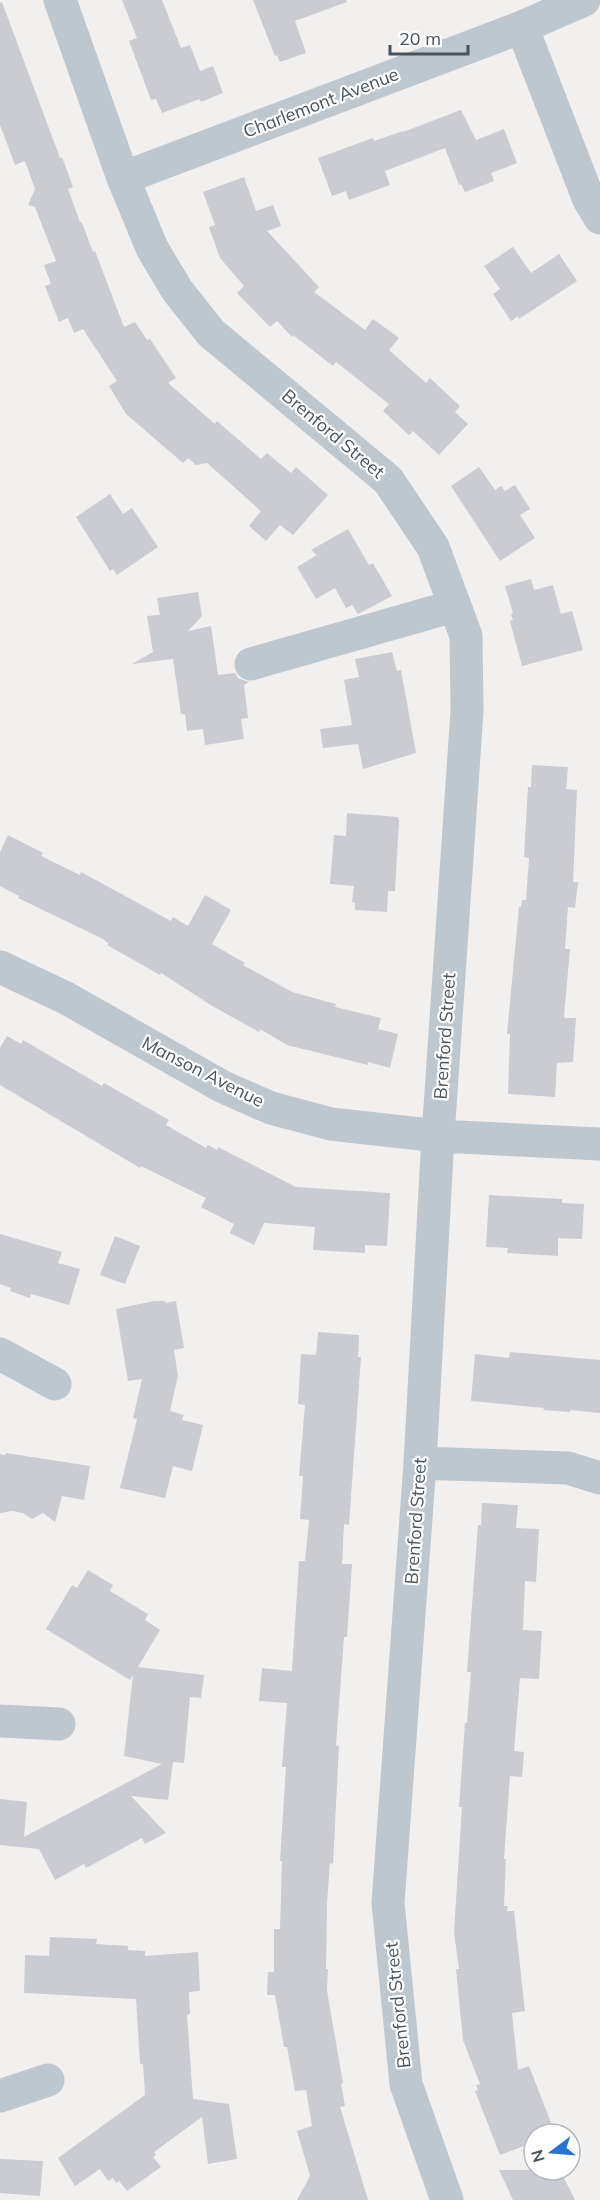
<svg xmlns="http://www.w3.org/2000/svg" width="600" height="2200" font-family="Mulish,sans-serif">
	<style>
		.building { fill: #caccd2 }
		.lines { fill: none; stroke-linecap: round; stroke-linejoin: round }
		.minor { stroke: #bec7cd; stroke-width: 33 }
		.labels { text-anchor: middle; stroke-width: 4.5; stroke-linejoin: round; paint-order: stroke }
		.street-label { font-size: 18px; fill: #48535c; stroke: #fff }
	</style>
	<rect width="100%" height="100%" fill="#f2efef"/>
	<path class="building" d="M 122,0 L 162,0 L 181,48 L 190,45 L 200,71 L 213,66 L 223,93 L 201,102 L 200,99 L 162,113 L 156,99 L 151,100 L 129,41 L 137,38 Z
		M 253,0 L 346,0 L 347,2 L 295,21 L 306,53 L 280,62 L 277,55 L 275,56 Z
		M 2,2 L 60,158 L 62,157 L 73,187 L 68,189 L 80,222 L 82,223 L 93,252 L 95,251 L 124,327 L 135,322 L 147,340 L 150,339 L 176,378 L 168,383 L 215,424 L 217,421 L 261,459 L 267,453 L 291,473 L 296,467 L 328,495 L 293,535 L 280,525 L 266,541 L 249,526 L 261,511 L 207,463 L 196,465 L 188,458 L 183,463 L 126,414 L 109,386 L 117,381 L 83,329 L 74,333 L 68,318 L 59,322 L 45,286 L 51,284 L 44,265 L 56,261 L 35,207 L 28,205 L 35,189 L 25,161 L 15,165 L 0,125 L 0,3 Z
		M 461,110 L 476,140 L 504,129 L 517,163 L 491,173 L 494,181 L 465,192 L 461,184 L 459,185 L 445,148 L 385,171 L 390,185 L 349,200 L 346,191 L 332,196 L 318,158 L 373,138 L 374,141 L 403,131 L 403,132 Z
		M 244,177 L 256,211 L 273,205 L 281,226 L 267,231 L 319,287 L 314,292 L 365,330 L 373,319 L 399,338 L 389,350 L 426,383 L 430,378 L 460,406 L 455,412 L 468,424 L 439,455 L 413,431 L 409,435 L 383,411 L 389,404 L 336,362 L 333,366 L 293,335 L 292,337 L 277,321 L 270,327 L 237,293 L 244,286 L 220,258 L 209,227 L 215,225 L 203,192 Z
		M 513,247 L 531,273 L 559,254 L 577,281 L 519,319 L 518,316 L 511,321 L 493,294 L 500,289 L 484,266 Z
		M 479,467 L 495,490 L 501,486 L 505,491 L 515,485 L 530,509 L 520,515 L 535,538 L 500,561 L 451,486 Z
		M 110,494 L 123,514 L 132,508 L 158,547 L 117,575 L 113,569 L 110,571 L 76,517 Z
		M 348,529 L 369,565 L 373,563 L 392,596 L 358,614 L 352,605 L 346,608 L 335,588 L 316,599 L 297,567 L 317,555 L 311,550 Z
		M 531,579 L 534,590 L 553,585 L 561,614 L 572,611 L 583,650 L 522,666 L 510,621 L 513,620 L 511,614 L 513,613 L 505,586 Z
		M 198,592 L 202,616 L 188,631 L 211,626 L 218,675 L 235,673 L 238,678 L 249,682 L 244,685 L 248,718 L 241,719 L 244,739 L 205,745 L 203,729 L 187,731 L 185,714 L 181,714 L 173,659 L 132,664 L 153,652 L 147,616 L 160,615 L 157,598 Z
		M 392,652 L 397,671 L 401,670 L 416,753 L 363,769 L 358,744 L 323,748 L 320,729 L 352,725 L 344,680 L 359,677 L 355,659 Z
		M 532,765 L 568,767 L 566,789 L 577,790 L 573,882 L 578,882 L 575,908 L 568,907 L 565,949 L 570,949 L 564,1016 L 565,1018 L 576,1018 L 573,1062 L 557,1063 L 555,1097 L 508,1094 L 510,1034 L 507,1034 L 519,907 L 521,907 L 522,900 L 526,900 L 529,858 L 524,857 L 528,787 L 531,787 Z
		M 347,813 L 398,817 L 399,821 L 395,891 L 388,891 L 387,912 L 355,910 L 355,903 L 352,902 L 354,886 L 330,884 L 334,835 L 346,836 Z
		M 8,835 L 43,853 L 41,856 L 80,875 L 81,872 L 171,921 L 173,917 L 188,926 L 205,895 L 231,910 L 212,944 L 245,963 L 243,965 L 292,992 L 336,1004 L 335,1007 L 381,1018 L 378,1029 L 398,1034 L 390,1068 L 368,1062 L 368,1065 L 287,1045 L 260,1029 L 259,1032 L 214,1007 L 161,973 L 160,975 L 107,945 L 109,944 L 103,939 L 18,898 L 19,896 L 0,886 L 0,852 Z
		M 7,1036 L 21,1044 L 23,1040 L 102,1086 L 104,1083 L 169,1120 L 166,1125 L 206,1148 L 208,1145 L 217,1150 L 218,1147 L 296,1187 L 390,1193 L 387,1246 L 365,1245 L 365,1253 L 313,1250 L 315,1227 L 264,1223 L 254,1245 L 230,1233 L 234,1224 L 201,1207 L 206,1198 L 141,1166 L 140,1168 L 0,1085 L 0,1048 Z
		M 489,1195 L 562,1199 L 562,1203 L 584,1204 L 582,1239 L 558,1238 L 558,1256 L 507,1253 L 508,1248 L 486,1247 Z
		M 0,1234 L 62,1252 L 58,1263 L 80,1269 L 69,1305 L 31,1294 L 30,1298 L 10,1291 L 11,1288 L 0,1284 Z
		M 115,1236 L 140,1246 L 125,1284 L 100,1275 Z
		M 154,1301 L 165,1301 L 165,1303 L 176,1301 L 184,1348 L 174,1350 L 178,1376 L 170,1411 L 184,1415 L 182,1420 L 203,1425 L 192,1471 L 173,1466 L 165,1498 L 120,1488 L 137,1419 L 133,1418 L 142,1379 L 128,1381 L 116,1309 Z
		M 318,1332 L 359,1335 L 358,1357 L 361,1357 L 349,1525 L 344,1524 L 342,1564 L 352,1564 L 347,1637 L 344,1637 L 336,1745 L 339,1746 L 333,1864 L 330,1863 L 327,1903 L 326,1969 L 328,1969 L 327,1991 L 343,2083 L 341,2084 L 345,2106 L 340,2107 L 368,2200 L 297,2200 L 310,2176 L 297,2131 L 312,2126 L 306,2090 L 295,2091 L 287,2047 L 284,2047 L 275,1995 L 267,1995 L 268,1972 L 274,1972 L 274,1929 L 280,1929 L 282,1861 L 280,1861 L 286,1767 L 282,1767 L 287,1703 L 259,1701 L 262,1668 L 292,1671 L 299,1561 L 305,1561 L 309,1520 L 300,1519 L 303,1476 L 299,1476 L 305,1405 L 298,1404 L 301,1354 L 316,1355 Z
		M 510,1352 L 600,1360 L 600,1413 L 570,1410 L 570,1412 L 543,1410 L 544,1408 L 471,1401 L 475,1354 L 509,1358 Z
		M 6,1453 L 90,1466 L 84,1500 L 62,1496 L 55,1522 L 43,1513 L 32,1519 L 23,1513 L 12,1511 L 0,1513 L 0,1454 L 5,1455 Z
		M 482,1503 L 518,1505 L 516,1528 L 539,1529 L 536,1582 L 525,1581 L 523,1630 L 542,1631 L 539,1679 L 520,1678 L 514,1751 L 524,1752 L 522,1777 L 510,1776 L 504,1859 L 506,1859 L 504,1906 L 508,1906 L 507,1911 L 514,1911 L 525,2011 L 512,2013 L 518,2070 L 529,2066 L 555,2133 L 534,2134 L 534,2142 L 500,2155 L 475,2091 L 478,2090 L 476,2085 L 480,2084 L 463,2040 L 456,1969 L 459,1969 L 454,1932 L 462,1807 L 459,1807 L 465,1723 L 467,1723 L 471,1672 L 467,1672 L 478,1525 L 481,1525 Z
		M 88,1570 L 113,1585 L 110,1591 L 148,1614 L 145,1620 L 160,1630 L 138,1667 L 204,1675 L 201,1698 L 190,1697 L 184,1763 L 173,1762 L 168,1800 L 131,1796 L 166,1833 L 145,1844 L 142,1838 L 86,1868 L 84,1864 L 55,1880 L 39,1849 L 0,1845 L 0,1799 L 27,1802 L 24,1837 L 162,1764 L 124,1756 L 133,1675 L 130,1680 L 46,1629 L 72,1585 L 77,1588 Z
		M 50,1937 L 97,1939 L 96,1944 L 128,1946 L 128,1950 L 145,1951 L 145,1956 L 198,1952 L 200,1991 L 189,1992 L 190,2014 L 187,2015 L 193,2099 L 229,2104 L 237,2159 L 208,2164 L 202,2117 L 154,2152 L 156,2155 L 153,2157 L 161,2167 L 127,2191 L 119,2181 L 116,2183 L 113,2178 L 108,2181 L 100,2169 L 75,2186 L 58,2158 L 145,2095 L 143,2064 L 140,2064 L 136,1999 L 24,1993 L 25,1955 L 49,1956 Z
		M 0,2159 L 43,2161 L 40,2196 L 0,2193 Z
		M 499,2170 L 560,2170 L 575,2200 L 513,2200 Z"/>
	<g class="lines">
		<path class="minor" d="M 60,0 L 123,178 L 152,248 L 177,290 L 211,333 L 388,480 L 433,547 L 466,636 L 467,711 L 438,1136 L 420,1463 L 388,1903 L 406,2084 L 447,2200
			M 522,27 L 589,200 L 600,218
			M 123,178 L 522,27 L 584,0
			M 251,664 L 454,606
			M 0,967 L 66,998 L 223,1087 L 271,1108 L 331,1124 L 438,1136 L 600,1144
			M 0,1354 L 55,1384
			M 420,1463 L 568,1468 L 600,1478
			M 0,1721 L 59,1724
			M 0,2096 L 48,2080"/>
	</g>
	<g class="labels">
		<g class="street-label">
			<text transform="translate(321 103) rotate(-21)" y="6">Charlemont Avenue</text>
			<text transform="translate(333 434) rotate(40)" y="6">Brenford Street</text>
			<text transform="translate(445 1036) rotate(-86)" y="6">Brenford Street</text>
			<text transform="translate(203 1072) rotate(27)" y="6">Manson Avenue</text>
			<text transform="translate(416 1521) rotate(-86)" y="6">Brenford Street</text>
			<text transform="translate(398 2005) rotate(-96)" y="6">Brenford Street</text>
		</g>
	</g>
	<g transform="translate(552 2152) rotate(254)"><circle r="28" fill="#ffffff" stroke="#b6babe" stroke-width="1.5"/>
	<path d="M0-4.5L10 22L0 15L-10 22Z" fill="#2375d8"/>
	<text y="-9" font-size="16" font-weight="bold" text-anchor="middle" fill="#48535c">N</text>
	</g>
	<path d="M390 45v9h78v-9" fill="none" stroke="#48535c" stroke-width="3"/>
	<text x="399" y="45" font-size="18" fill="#48535c" stroke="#ffffff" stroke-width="4.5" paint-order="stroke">20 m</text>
</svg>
